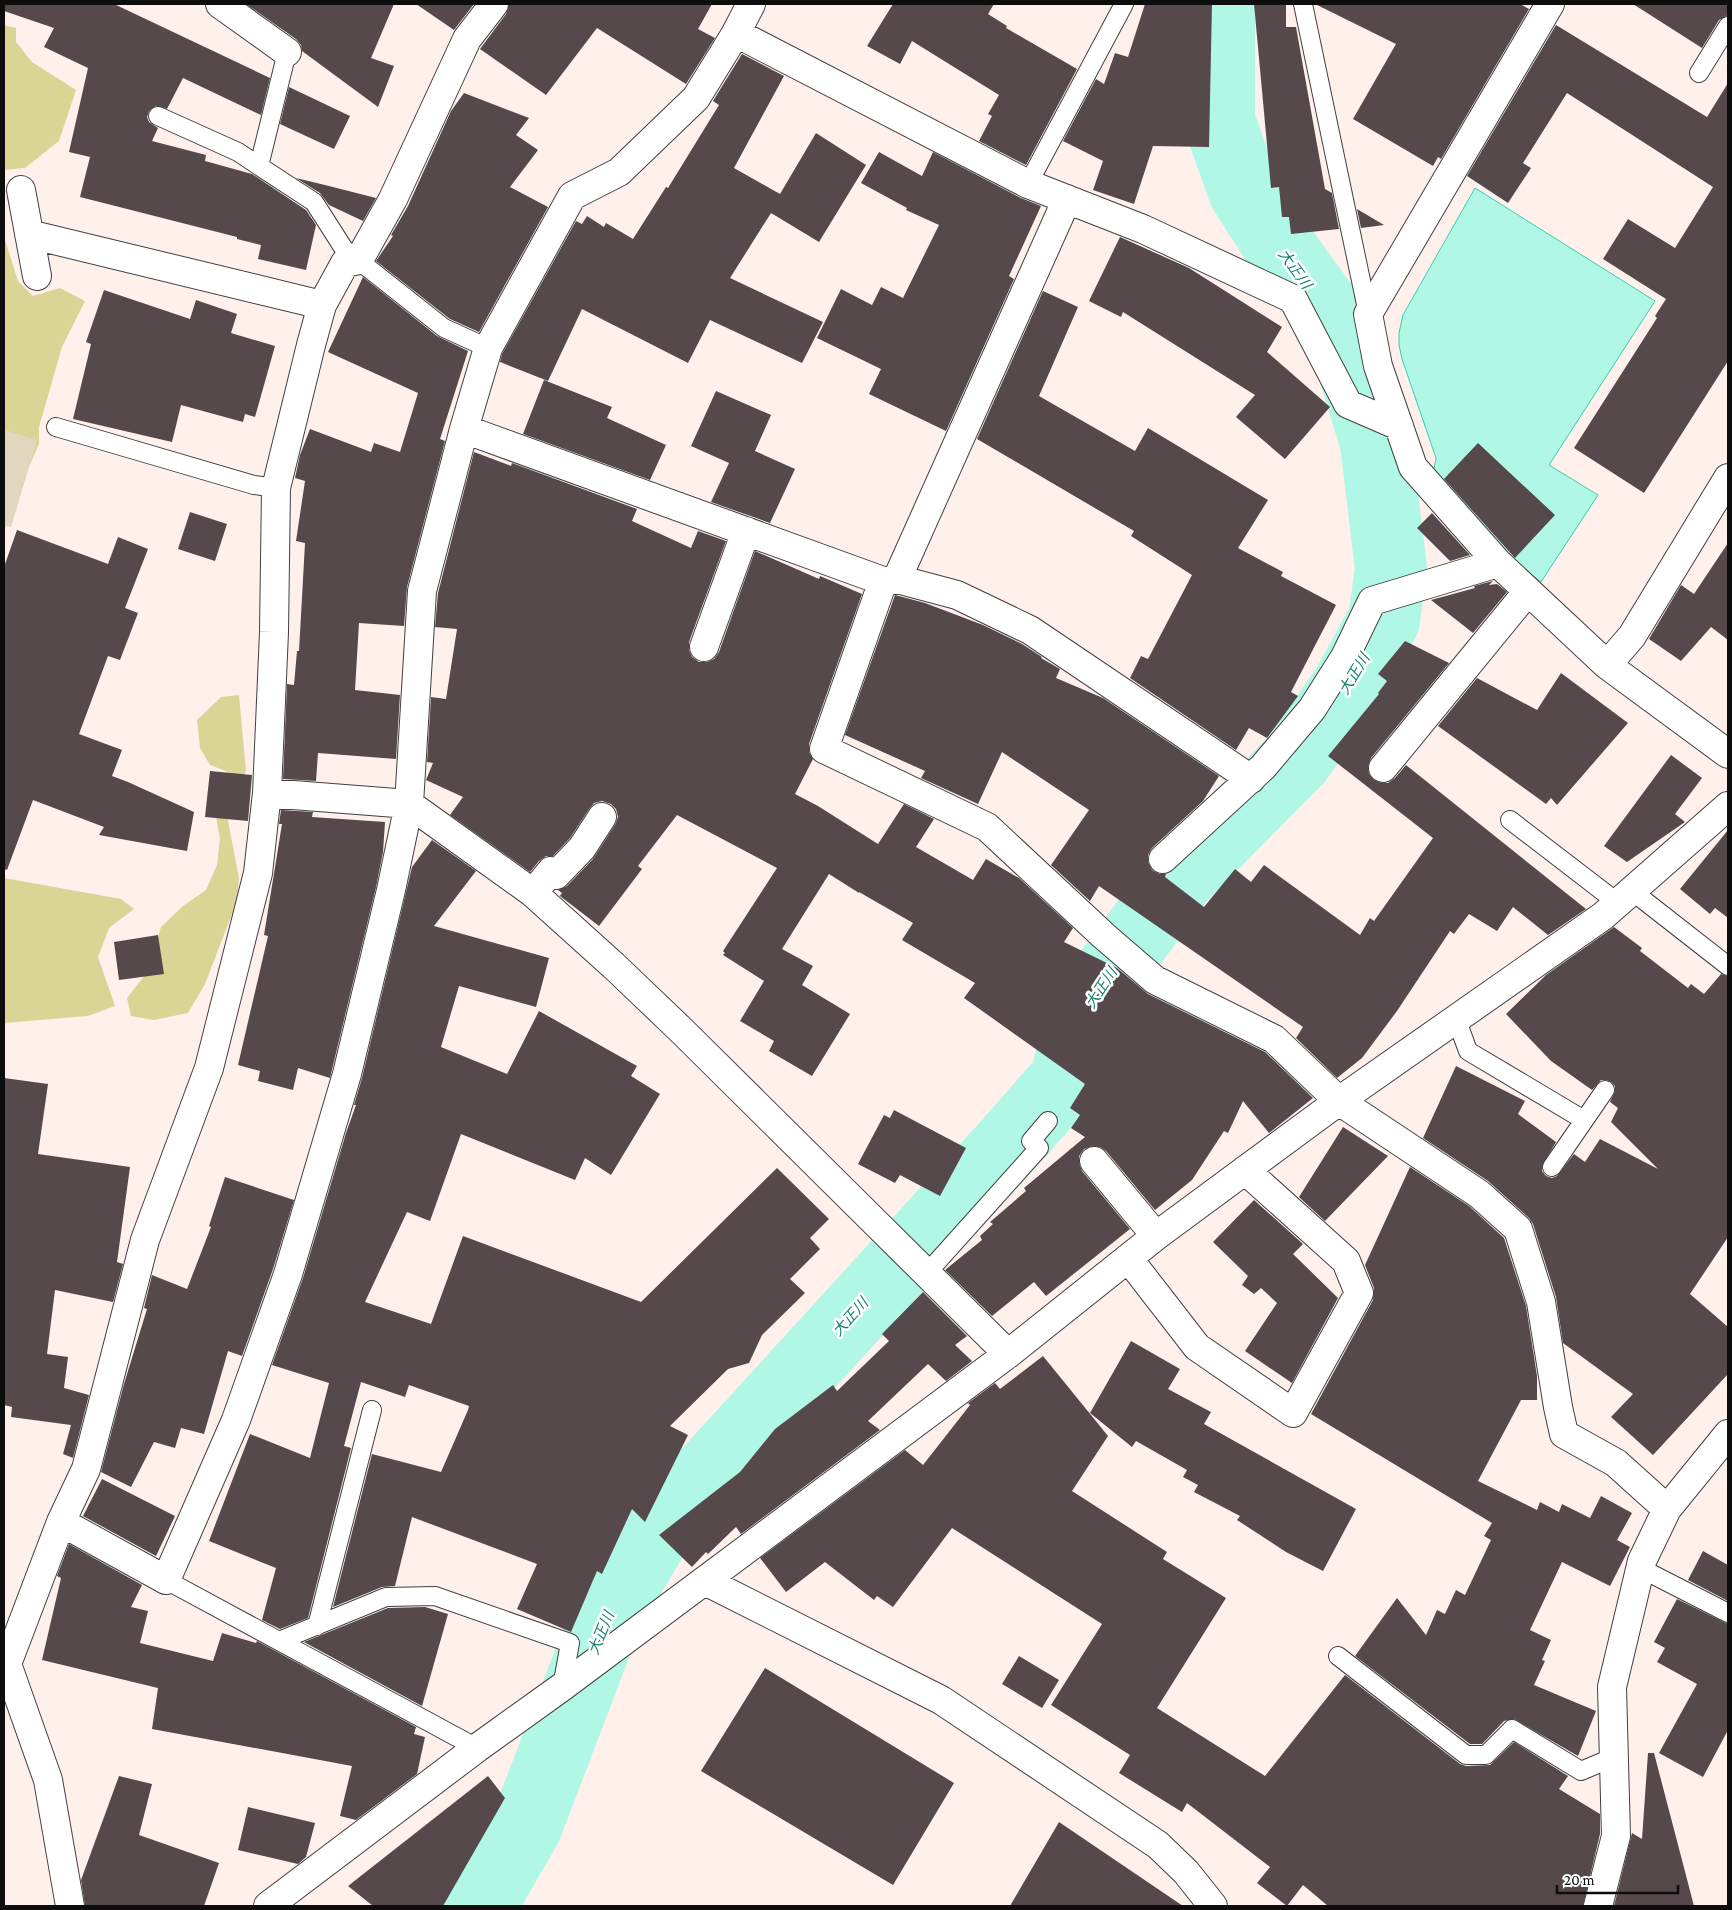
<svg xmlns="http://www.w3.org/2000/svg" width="1732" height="1910" font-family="'Crimson Pro','Noto Sans JP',serif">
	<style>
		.forest { fill: #dad595 }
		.cemetery { fill: #e1d6be }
		.water { fill: #b1f7e5; stroke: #37cfac }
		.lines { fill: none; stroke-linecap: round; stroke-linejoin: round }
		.river { stroke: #b1f7e5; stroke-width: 72 }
		.building { fill: #56494c }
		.lane-casing { stroke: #404040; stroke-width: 20 }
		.street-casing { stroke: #404040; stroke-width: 30 }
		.lane { stroke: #fff; stroke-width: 18 }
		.street { stroke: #fff; stroke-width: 28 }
		.labels { text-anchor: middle; stroke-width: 5; stroke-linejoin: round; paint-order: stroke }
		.water-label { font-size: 15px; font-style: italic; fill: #14836e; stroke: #fff }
	</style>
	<rect width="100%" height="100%" fill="#fff0ec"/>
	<path class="forest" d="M 4,25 L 16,28 L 16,42 L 32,62 L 76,90 L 59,141 L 25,168 L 4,170 Z
		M 4,237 L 18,281 L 33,296 L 60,288 L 85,301 L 62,347 L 39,427 L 39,444 L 21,485 L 4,477 Z
		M 239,695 L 246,771 L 233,796 L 228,821 L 239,878 L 237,901 L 205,984 L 188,1013 L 154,1020 L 131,1016 L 127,998 L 148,971 L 161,927 L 183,906 L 206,890 L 217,865 L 220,838 L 214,807 L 228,772 L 210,765 L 200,748 L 197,720 L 221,697 Z
		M 4,878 L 121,899 L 134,909 L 109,928 L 98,957 L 115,1006 L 88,1016 L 4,1023 Z"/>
	<path class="cemetery" d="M 4,430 L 37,440 L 11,527 L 4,526 Z"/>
	<path class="water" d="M 1475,188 L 1655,301 L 1549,465 L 1598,495 L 1541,582 L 1521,567 L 1433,474 L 1436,458 L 1402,359 L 1399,345 L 1399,333 L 1403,315 Z"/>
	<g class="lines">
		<path class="river" d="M 480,1906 L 526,1827 L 608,1612 L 659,1527 L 1007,1146 L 1065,1080 L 1088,1002 L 1180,877 L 1297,759 L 1347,687 L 1384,620 L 1391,569 L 1376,443 L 1343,334 L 1280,247 L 1244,191 L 1219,120 L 1219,4"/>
	</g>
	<path class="building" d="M 4,4 L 114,4 L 270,78 L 261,115 L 183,78 L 167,109 L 156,106 L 149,111 L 147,117 L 149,122 L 158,128 L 152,141 L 206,155 L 205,161 L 252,174 L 306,210 L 316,225 L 306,270 L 258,259 L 261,245 L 237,239 L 237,237 L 80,197 L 90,157 L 69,152 L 88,68 L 44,47 L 54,28 L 4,11 Z
		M 246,4 L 394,4 L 371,58 L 394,66 L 378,107 L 302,51 L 301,45 L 296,39 Z
		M 416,4 L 474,4 L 454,30 Z
		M 509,4 L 712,4 L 698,29 L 715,38 L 686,84 L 597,28 L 546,95 L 480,49 L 506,14 Z
		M 893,4 L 994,4 L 988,14 L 1007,26 L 1006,28 L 1077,69 L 1026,165 L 979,141 L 992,116 L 988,114 L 999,95 L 912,41 L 900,64 L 867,46 Z
		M 1145,4 L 1212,4 L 1209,147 L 1153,146 L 1134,204 L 1093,190 L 1103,161 L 1063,141 L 1096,79 L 1104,84 L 1115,53 L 1128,57 Z
		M 1254,4 L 1286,4 L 1286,27 L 1296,27 L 1325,189 L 1332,193 L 1339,229 L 1291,234 L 1289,217 L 1282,217 L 1279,187 L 1271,188 Z
		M 1315,4 L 1520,4 L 1529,9 L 1441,159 L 1438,157 L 1433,166 L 1353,119 L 1396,44 Z
		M 1633,4 L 1728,4 L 1728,15 L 1719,20 L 1702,48 Z
		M 1556,25 L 1707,117 L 1728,83 L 1728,361 L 1644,493 L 1574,448 L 1657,318 L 1655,316 L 1666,299 L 1603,259 L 1628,219 L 1675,248 L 1713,187 L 1567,93 L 1523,163 L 1531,168 L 1508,203 L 1467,176 Z
		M 742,54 L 784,76 L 734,168 L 780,194 L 816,133 L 866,165 L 819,242 L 771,213 L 730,278 L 823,322 L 802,363 L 710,320 L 688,363 L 582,309 L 548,381 L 500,362 L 502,354 L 576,221 L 582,224 L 587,216 L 604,227 L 606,223 L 633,239 L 666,187 L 668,188 L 719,105 L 713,101 Z
		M 289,87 L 350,116 L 334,149 L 280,124 Z
		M 464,93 L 529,118 L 516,135 L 538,150 L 510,187 L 548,207 L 479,332 L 450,319 L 376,261 L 393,236 L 391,235 L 408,206 L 451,111 Z
		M 879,152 L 922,176 L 933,152 L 1021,198 L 1041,206 L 1009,276 L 1014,279 L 946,431 L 869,394 L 881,369 L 817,338 L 841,289 L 872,305 L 881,287 L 903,298 L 939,225 L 906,210 L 907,208 L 861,183 Z
		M 296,178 L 325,185 L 376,198 L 363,221 L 329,205 L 320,193 Z
		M 1357,209 L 1384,225 L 1361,228 Z
		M 1120,237 L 1189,268 L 1282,327 L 1267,352 L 1330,407 L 1285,459 L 1236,417 L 1255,395 L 1123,312 L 1121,317 L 1089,301 Z
		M 363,277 L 437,336 L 468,351 L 440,439 L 445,441 L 407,587 L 404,626 L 359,623 L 355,690 L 400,695 L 396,759 L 318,753 L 316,781 L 283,779 L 287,684 L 294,685 L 297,651 L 299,651 L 305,543 L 296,541 L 305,481 L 295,478 L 300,455 L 310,429 L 371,452 L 374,443 L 400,452 L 418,393 L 328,352 Z
		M 104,290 L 190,319 L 196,300 L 237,314 L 231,333 L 275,346 L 255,417 L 245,414 L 243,422 L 181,405 L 172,442 L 73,419 L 91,344 L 86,342 Z
		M 1043,291 L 1078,307 L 1039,396 L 1135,451 L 1148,428 L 1268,500 L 1238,548 L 1283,572 L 1281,576 L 1336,605 L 1291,692 L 1298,696 L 1267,738 L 1249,728 L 1236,750 L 1130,678 L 1141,656 L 1148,659 L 1192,575 L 1131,536 L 1134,531 L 977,439 Z
		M 544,380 L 612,407 L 607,418 L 666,445 L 650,480 L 523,434 Z
		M 716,391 L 771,415 L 755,451 L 795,469 L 770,523 L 711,502 L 729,463 L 691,446 Z
		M 1478,443 L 1555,515 L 1515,558 L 1444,479 Z
		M 474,452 L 511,466 L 512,463 L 637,509 L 632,521 L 691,548 L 698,531 L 726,541 L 689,642 L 689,650 L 692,657 L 699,662 L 707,662 L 714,659 L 719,652 L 755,551 L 819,579 L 820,576 L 862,594 L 809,744 L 809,752 L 813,759 L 795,794 L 818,806 L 878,844 L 904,804 L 934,819 L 916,847 L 973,880 L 986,859 L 1019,878 L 1073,928 L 1064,942 L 1117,968 L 1148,994 L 1265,1052 L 1313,1098 L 1269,1133 L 1243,1101 L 1228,1133 L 1224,1131 L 1192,1180 L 1155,1210 L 1106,1151 L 1100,1147 L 1092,1146 L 1084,1149 L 1079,1156 L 1079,1163 L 1082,1171 L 1130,1229 L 1046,1296 L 1034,1282 L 992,1316 L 945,1270 L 982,1240 L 980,1236 L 993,1224 L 990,1222 L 1026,1191 L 1024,1188 L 1085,1137 L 1071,1128 L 1080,1115 L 1070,1108 L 1085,1084 L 964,998 L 975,983 L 902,940 L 913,923 L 859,892 L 859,893 L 829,874 L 782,949 L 813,966 L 802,985 L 850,1014 L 812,1076 L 769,1051 L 774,1041 L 740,1021 L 764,981 L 723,955 L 725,953 L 723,951 L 777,868 L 677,815 L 638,866 L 642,869 L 599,926 L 560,896 L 562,893 L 558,890 L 567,886 L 593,859 L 615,825 L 618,817 L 616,809 L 611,804 L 602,801 L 594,803 L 589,809 L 570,838 L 553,856 L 546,856 L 539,861 L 530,872 L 450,815 L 463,797 L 426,780 L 433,763 L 427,762 L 431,697 L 446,699 L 457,629 L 435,627 L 438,593 Z
		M 190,512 L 227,524 L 215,561 L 178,549 Z
		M 1432,513 L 1470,555 L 1450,561 L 1417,528 Z
		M 17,530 L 108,564 L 118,537 L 148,549 L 125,608 L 138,613 L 120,660 L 108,656 L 79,734 L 122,750 L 112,776 L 128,782 L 194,812 L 187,851 L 99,835 L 104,827 L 33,800 L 7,870 L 4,869 L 4,567 Z
		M 1728,543 L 1728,640 L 1711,627 L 1681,661 L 1649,639 L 1681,585 L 1694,594 Z
		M 1493,581 L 1489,585 L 1497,584 L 1507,592 L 1473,633 L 1431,600 L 1475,588 L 1474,586 Z
		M 895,595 L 925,603 L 983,625 L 1022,644 L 1042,657 L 1041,658 L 1060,669 L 1056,678 L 1103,698 L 1219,776 L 1203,801 L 1152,848 L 1148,855 L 1148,862 L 1152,870 L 1159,874 L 1166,874 L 1165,877 L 1204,907 L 1235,869 L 1251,882 L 1264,865 L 1360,935 L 1370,918 L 1374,921 L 1433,838 L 1328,756 L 1379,694 L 1378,693 L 1387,681 L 1378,674 L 1405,641 L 1449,663 L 1371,758 L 1368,766 L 1369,774 L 1374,780 L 1381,783 L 1388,783 L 1395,778 L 1406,765 L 1586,909 L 1548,935 L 1513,907 L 1497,931 L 1469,914 L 1454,934 L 1450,931 L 1397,1011 L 1362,1058 L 1337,1078 L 1296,1038 L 1303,1027 L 1099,886 L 1090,901 L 1051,865 L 1089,810 L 1002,752 L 978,804 L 921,778 L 925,771 L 845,735 Z
		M 1561,673 L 1628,723 L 1557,805 L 1551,798 L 1546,804 L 1438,726 L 1477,678 L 1537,710 Z
		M 1671,755 L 1702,778 L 1675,814 L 1685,822 L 1627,862 L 1604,846 Z
		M 210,771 L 252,775 L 248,821 L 205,817 Z
		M 281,810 L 313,812 L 312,817 L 385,822 L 383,852 L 376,887 L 330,1078 L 298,1068 L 293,1090 L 258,1081 L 260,1071 L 238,1065 L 268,936 L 264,935 L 282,824 L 279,824 Z
		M 1728,830 L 1728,918 L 1715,908 L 1710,914 L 1680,889 Z
		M 432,840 L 476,871 L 434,926 L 549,958 L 536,1007 L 459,986 L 441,1047 L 507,1074 L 539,1011 L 637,1066 L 631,1076 L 660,1094 L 611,1175 L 585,1158 L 575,1180 L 461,1134 L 430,1221 L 407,1212 L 365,1302 L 431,1324 L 463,1236 L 641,1302 L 777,1168 L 829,1219 L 810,1238 L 820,1249 L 790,1279 L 805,1293 L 762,1335 L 749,1363 L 728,1369 L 670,1426 L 688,1435 L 645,1522 L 632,1509 L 602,1574 L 597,1571 L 571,1632 L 517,1609 L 537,1564 L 412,1517 L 395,1586 L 382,1587 L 333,1607 L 372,1454 L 441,1472 L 468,1410 L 469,1406 L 409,1385 L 405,1397 L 361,1382 L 344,1446 L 351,1448 L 308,1618 L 280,1629 L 262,1620 L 276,1568 L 209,1541 L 250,1434 L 310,1458 L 329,1383 L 272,1365 L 303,1278 L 346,1133 L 356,1105 L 354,1105 L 362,1078 L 412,867 Z
		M 1614,927 L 1642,948 L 1640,951 L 1688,988 L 1691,984 L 1704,994 L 1721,974 L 1728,976 L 1728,1237 L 1690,1294 L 1728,1327 L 1728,1374 L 1653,1455 L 1611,1417 L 1633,1394 L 1563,1343 L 1556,1297 L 1533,1224 L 1529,1218 L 1488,1181 L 1423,1138 L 1456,1066 L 1525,1101 L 1518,1114 L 1556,1142 L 1542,1166 L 1542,1171 L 1546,1176 L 1552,1178 L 1557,1176 L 1574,1154 L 1585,1162 L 1600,1139 L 1658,1169 L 1611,1122 L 1618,1108 L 1610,1102 L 1615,1091 L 1615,1086 L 1611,1082 L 1606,1080 L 1601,1080 L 1592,1090 L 1551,1061 L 1506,1014 L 1546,975 Z
		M 158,935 L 164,974 L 119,980 L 114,942 Z
		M 4,1078 L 48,1084 L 38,1154 L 130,1167 L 117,1262 L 123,1264 L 113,1302 L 55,1290 L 47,1354 L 68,1357 L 64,1388 L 89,1395 L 73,1458 L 63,1454 L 71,1425 L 11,1417 L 12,1407 L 4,1405 Z
		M 894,1110 L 966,1148 L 940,1196 L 900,1175 L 895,1183 L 858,1164 L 884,1115 L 890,1118 Z
		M 1343,1127 L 1388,1156 L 1325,1221 L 1299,1197 Z
		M 1410,1167 L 1469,1206 L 1504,1238 L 1526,1306 L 1537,1376 L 1537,1400 L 1521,1400 L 1478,1481 L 1537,1510 L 1540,1502 L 1559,1512 L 1562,1504 L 1590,1518 L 1601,1496 L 1632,1513 L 1617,1540 L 1630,1547 L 1610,1586 L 1562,1562 L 1530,1630 L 1551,1640 L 1542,1660 L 1545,1661 L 1534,1685 L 1596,1711 L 1578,1756 L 1514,1719 L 1504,1721 L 1482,1744 L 1470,1744 L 1355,1656 L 1397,1598 L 1426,1635 L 1437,1610 L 1445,1614 L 1456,1590 L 1465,1595 L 1491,1540 L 1484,1536 L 1492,1523 L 1311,1414 L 1373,1300 L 1374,1288 L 1365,1265 Z
		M 225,1177 L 294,1200 L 273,1269 L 242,1356 L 228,1351 L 204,1434 L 181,1428 L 175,1448 L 154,1442 L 131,1487 L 101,1472 L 124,1384 L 147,1309 L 144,1308 L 152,1275 L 187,1289 L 211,1227 L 209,1226 Z
		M 1254,1200 L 1303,1244 L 1293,1254 L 1338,1298 L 1292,1383 L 1245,1351 L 1277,1303 L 1261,1288 L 1254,1294 L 1242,1285 L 1248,1276 L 1213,1242 Z
		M 923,1292 L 967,1336 L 955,1345 L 972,1361 L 946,1381 L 928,1364 L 868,1421 L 880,1430 L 741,1534 L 736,1527 L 708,1554 L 706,1552 L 692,1567 L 659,1535 L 740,1472 L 775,1429 L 833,1385 L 837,1391 L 889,1341 L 882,1334 Z
		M 1131,1341 L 1180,1369 L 1168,1389 L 1211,1412 L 1204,1424 L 1356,1509 L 1323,1571 L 1286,1552 L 1237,1520 L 1240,1516 L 1194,1492 L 1198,1485 L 1183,1477 L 1187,1470 L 1136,1441 L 1132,1447 L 1090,1413 Z
		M 1043,1356 L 1108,1436 L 1072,1491 L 1167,1552 L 1163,1559 L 1226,1598 L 1157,1708 L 1265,1776 L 1345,1675 L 1460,1764 L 1466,1766 L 1490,1765 L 1514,1742 L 1568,1776 L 1559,1789 L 1600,1814 L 1600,1834 L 1583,1906 L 1328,1906 L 1303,1885 L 1287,1906 L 1257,1883 L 1270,1867 L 1187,1803 L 1182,1812 L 1119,1773 L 1130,1755 L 1051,1705 L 1102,1624 L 952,1528 L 893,1607 L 877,1596 L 874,1600 L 825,1562 L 786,1592 L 760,1558 L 905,1450 L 923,1465 L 970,1405 L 968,1403 L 995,1383 L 1000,1389 Z
		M 102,1479 L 175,1516 L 156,1556 L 83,1516 Z
		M 69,1544 L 142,1585 L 131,1607 L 148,1611 L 140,1643 L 213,1661 L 222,1633 L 256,1643 L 257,1641 L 416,1727 L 414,1734 L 425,1737 L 417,1774 L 356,1820 L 340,1816 L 352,1766 L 152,1729 L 158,1688 L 42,1660 L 61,1578 L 57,1576 Z
		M 1703,1551 L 1728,1565 L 1728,1601 L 1688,1580 Z
		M 1677,1599 L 1728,1624 L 1728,1730 L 1703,1777 L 1659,1753 L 1697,1684 L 1657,1662 L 1665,1648 L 1654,1642 Z
		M 425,1607 L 448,1614 L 422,1706 L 304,1642 L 388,1608 Z
		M 1019,1656 L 1059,1680 L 1042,1708 L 1002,1684 Z
		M 765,1668 L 954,1783 L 893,1885 L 701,1771 Z
		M 1648,1753 L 1654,1753 L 1694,1906 L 1614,1906 L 1632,1833 L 1642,1839 Z
		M 119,1776 L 152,1784 L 139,1835 L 219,1863 L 204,1906 L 85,1906 L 81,1880 Z
		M 488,1776 L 505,1798 L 443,1906 L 373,1906 L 348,1886 Z
		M 248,1807 L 315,1823 L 306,1857 L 298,1864 L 238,1850 Z
		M 1059,1822 L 1183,1906 L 1010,1906 Z"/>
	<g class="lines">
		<defs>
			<path id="lane" d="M 1303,4 L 1368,314
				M 287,52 L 259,166 L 314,202 L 344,249 L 444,328 L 488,348
				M 1699,73 L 1728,26
				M 158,116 L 238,152 L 259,166
				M 1028,184 L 1124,4
				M 56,427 L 254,485 L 276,488
				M 1510,820 L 1618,903
				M 1632,891 L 1728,966
				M 1456,1018 L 1468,1051 L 1584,1120
				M 1552,1167 L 1605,1090
				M 927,1273 L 1039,1148 L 1031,1141 L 1048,1121
				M 1640,1568 L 1728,1613
				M 166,1580 L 477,1748
				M 317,1626 L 372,1410
				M 279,1641 L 386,1597 L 435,1596 L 570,1643 L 562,1687
				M 1338,1656 L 1466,1755 L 1486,1755 L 1512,1729 L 1581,1771 L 1614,1757"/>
			<path id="street" d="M 220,4 L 287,52
				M 1550,4 L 1368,314 L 1378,366 L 1413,467 L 1498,563 L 1607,665 L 1728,754
				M 736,33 L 1028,184 L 1143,229 L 1293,299 L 1348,404 L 1399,426
				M 21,190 L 37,276
				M 29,234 L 322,305
				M 464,429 L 883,581 L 824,749 L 987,827 L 1104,936 L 1155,980 L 1274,1039 L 1339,1101 L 1479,1194 L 1518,1229 L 1541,1302 L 1558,1407 L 1564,1434 L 1616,1463 L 1667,1509
				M 897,579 L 1067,199
				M 883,581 L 897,579 L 957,595 L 1030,630 L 1251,779
				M 704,647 L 746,531
				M 1607,665 L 1632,636 L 1728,478
				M 1383,768 L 1528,591
				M 267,793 L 409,804 L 533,893 L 614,966 L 680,1029 L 1008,1354
				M 1163,859 L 1263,767 L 1312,709 L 1345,657 L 1372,601 L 1498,563
				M 533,893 L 551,871 L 556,875 L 582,848 L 602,817
				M 1094,1161 L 1156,1236
				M 1128,1258 L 1197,1347 L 1293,1413 L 1359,1293 L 1346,1261 L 1245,1170
				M 61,1522 L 166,1580 L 236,1420 L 288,1274 L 347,1074 L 391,890 L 409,804 L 422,591 L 464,429 L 488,348 L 572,196 L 619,172 L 696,98 L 736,33 L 751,4
				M 705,1581 L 941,1700 L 1158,1845 L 1186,1872 L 1213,1906
				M 70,1906 L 48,1780 L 7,1664 L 61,1522 L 86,1469 L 145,1240 L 209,1068 L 258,873 L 267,793 L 274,632 L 276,488 L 311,345 L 322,305 L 345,263 L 359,260 L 393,199 L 467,39 L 494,4
				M 268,1906 L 477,1748 L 562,1687 L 1008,1354 L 1156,1236 L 1339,1101 L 1603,916 L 1728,806
				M 1598,1906 L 1616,1836 L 1612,1687 L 1642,1561 L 1667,1509 L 1728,1434"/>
		</defs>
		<use href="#lane" class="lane-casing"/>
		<use href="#street" class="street-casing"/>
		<use href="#lane" class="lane"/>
		<use href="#street" class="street"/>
	</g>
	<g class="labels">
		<g class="water-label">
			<text transform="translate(1295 269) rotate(54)" y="5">大正川</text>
			<text transform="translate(1354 674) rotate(-59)" y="5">大正川</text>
			<text transform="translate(1101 988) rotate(-57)" y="5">大正川</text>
			<text transform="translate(850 1317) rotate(-48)" y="5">大正川</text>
			<text transform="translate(601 1633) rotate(-68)" y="5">大正川</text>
		</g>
	</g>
	<rect width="1732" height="1910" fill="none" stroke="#0d0d0d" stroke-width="10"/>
	<path d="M1557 1885v8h121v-8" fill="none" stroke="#0d0d0d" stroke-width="2.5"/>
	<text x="1564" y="1885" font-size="15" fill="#0d0d0d" stroke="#ffffff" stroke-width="4" paint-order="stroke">20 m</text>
</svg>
